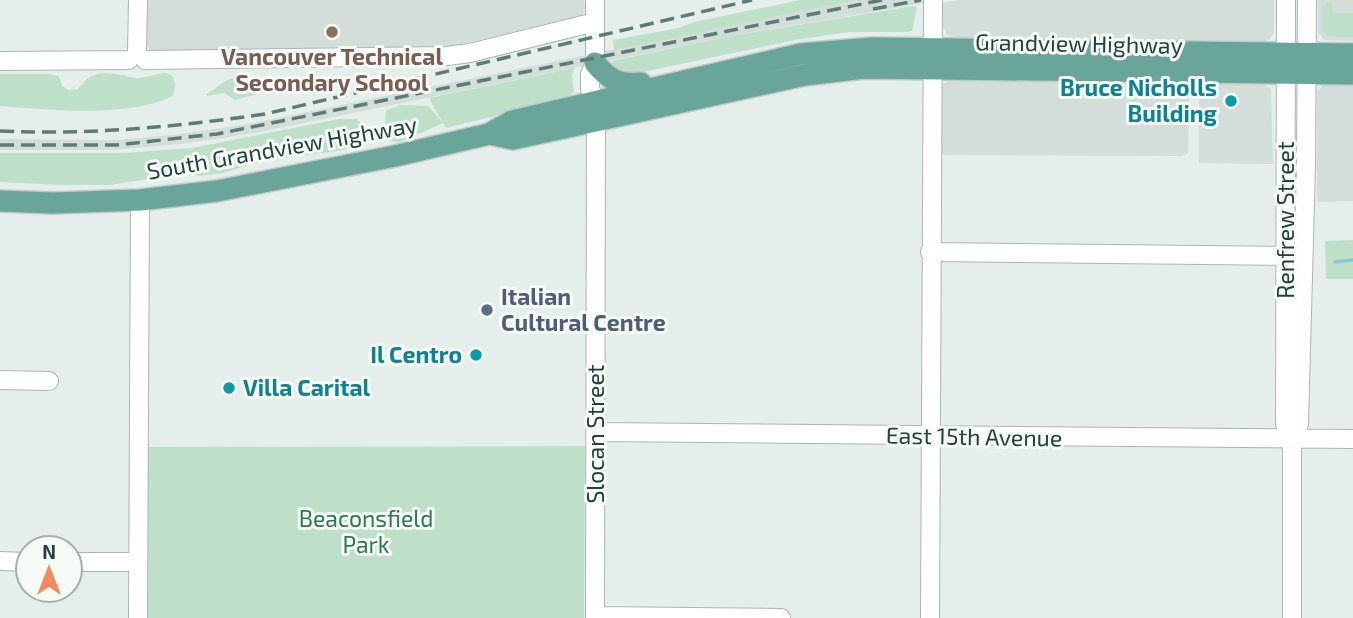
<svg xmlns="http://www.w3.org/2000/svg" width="1353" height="618" font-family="'Exo 2',sans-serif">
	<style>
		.built { fill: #d3deda }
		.green { fill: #bee0c9 }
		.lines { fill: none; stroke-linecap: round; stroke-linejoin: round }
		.stream { stroke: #8cc5d4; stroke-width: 3.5 }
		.minor-casing { stroke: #a7b7b3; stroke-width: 20 }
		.major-casing { stroke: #c1cac8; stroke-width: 24 }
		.minor { stroke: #fff; stroke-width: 18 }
		.major { stroke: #69a599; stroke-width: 21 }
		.rail { stroke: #5e7c76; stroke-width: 3.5; stroke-dasharray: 14 7; stroke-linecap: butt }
		.education-dot { fill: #8d6e63; stroke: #f6fbf8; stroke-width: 2.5 }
		.culture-dot { fill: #0f9aa8; stroke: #f6fbf8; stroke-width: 2.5 }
		.service-dot { fill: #5c6f8a; stroke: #f6fbf8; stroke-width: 2.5 }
		.labels { text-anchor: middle; stroke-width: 6; stroke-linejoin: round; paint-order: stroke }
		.street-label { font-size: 23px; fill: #23413b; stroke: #f6fbf8 }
		.education-label { font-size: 23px; font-weight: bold; fill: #785e54; stroke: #f6fbf8 }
		.culture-label { font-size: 23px; font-weight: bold; fill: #0d838f; stroke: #f6fbf8; text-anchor: end }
		.service-label { font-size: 23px; font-weight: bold; fill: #4e5e75; stroke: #f6fbf8; text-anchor: start }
		.park-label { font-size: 23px; fill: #2c7a4f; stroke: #f6fbf8 }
	</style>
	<rect width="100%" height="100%" fill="#e5eeeb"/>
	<path class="built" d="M 146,0 L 584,0 L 585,9 L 581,17 L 448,47 L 357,53 L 353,48 L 318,48 L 313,52 L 289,52 L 284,48 L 248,49 L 243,53 L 220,53 L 217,49 L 188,50 L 185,53 L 152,53 L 147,45 Z
		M 857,0 L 942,0 L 726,37 L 255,133 L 181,144 L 111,150 L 0,150 L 0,139 L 118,140 L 180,134 L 253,123 Z
		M 957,0 L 1274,0 L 1274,32 L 1270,39 L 1266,41 L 954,37 L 947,35 L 942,25 L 942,3 Z
		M 1318,0 L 1353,0 L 1353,41 L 1324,40 L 1318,32 Z
		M 950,81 L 1185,83 L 1189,89 L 1188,153 L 1182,156 L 944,155 L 941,152 L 941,89 L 944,83 Z
		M 1199,83 L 1264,85 L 1271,89 L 1273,164 L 1199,163 Z
		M 1327,84 L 1353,85 L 1353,201 L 1317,202 L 1317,92 L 1322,86 Z"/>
	<path class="green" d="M 857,0 L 614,50 L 613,40 L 679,28 L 694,22 L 800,0 Z
		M 1332,2 L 1333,13 L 1353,13 L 1353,37 L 1328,36 L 1322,32 L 1322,5 Z
		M 913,6 L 917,7 L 912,31 L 908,32 L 849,32 L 795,40 L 628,75 L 613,67 L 612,61 L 726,37 Z
		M 574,68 L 572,76 L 574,92 L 561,100 L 446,128 L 443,123 L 400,142 L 389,141 L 385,126 L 386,111 L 400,105 L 428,106 L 442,122 L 429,98 Z
		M 166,73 L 173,76 L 175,85 L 173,96 C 127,118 51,110 0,106 L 0,74 L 49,74 L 59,76 L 62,86 L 69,90 L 78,89 C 92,71 100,72 122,75 C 127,76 134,79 139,78 C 148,77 157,74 166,73 Z
		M 236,77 L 265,81 L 268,83 L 269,87 L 262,93 L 235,100 L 224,93 L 207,96 L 206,94 C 217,89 226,78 236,77 Z
		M 339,119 L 357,119 L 365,127 L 360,143 L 344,150 L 264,161 L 222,173 L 200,176 L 186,173 L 110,185 L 60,185 L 0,182 L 0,153 L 122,153 L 192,148 Z
		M 1353,240 L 1353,279 L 1326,279 L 1325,241 Z
		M 585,446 L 584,618 L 147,618 L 147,447 Z"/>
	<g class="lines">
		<path class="stream" d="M 1335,262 L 1353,260"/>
		<defs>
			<path id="minor" d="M 595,0 L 595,63 L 590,74 L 590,89 L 596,101 L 595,618
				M 1286,0 L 1285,424 L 1292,439
				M 137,52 L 138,0
				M 145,60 L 447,56 L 470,53 L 595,22
				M 0,61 L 129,60
				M 930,252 L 1298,256
				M 0,380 L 49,381
				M 596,432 L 1353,439
				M 0,561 L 28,562
				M 70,562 L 138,562
				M 595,616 L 781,618
				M 138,618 L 140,200
				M 930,618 L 933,0
				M 1292,618 L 1292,439 L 1299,424 L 1306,165 L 1307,0"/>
			<path id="major" d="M 595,63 C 609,80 619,85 641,83
				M 489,134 L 513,139 L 805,75 L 864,68 L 1353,74
				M 0,201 L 53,203 L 140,200 L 217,191 L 395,156 L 489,134 L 512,121 L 801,54 L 872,48 L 1353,54"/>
		</defs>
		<use href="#minor" class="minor-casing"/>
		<use href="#major" class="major-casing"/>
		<use href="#minor" class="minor"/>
		<use href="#major" class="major"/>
		<path class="rail" d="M 873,9 L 921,0
			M 0,131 C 93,135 174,127 265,114 L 752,0
			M 0,145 L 116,145 L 217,134 L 882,0"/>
	</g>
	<circle class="education-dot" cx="332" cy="32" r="7"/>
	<g class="culture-dot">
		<circle cx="1231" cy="101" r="7"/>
		<circle cx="476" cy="355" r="7"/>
		<circle cx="229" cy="388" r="7"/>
	</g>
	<circle class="service-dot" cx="487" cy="310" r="7"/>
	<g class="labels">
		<g class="street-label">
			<text transform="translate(1079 44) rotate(1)" y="8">Grandview Highway</text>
			<text transform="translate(282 148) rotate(-10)" y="8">South Grandview Highway</text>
			<text transform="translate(1286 220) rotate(-90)" y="8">Renfrew Street</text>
			<text transform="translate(596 434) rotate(-90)" y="8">Slocan Street</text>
			<text transform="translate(974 437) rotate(1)" y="8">East 15th Avenue</text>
		</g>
		<g class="education-label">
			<text x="332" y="65">Vancouver Technical<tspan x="332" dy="26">Secondary School</tspan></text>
		</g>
		<g class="culture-label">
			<text x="1217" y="96">Bruce Nicholls<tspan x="1217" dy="26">Building</tspan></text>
			<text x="462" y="363">Il Centro</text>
			<text x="243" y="396" text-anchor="start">Villa Carital</text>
		</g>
		<g class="service-label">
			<text x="501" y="305">Italian<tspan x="501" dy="26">Cultural Centre</tspan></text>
		</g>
		<g class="park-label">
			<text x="366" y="527">Beaconsfield<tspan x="366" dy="26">Park</tspan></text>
		</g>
	</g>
	<g transform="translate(49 569)"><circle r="33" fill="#f6fbf8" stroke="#a2b1ac" stroke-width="2"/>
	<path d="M0-5L12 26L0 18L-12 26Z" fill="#f58b5c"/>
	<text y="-10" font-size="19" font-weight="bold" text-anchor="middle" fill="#23413b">N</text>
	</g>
</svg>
